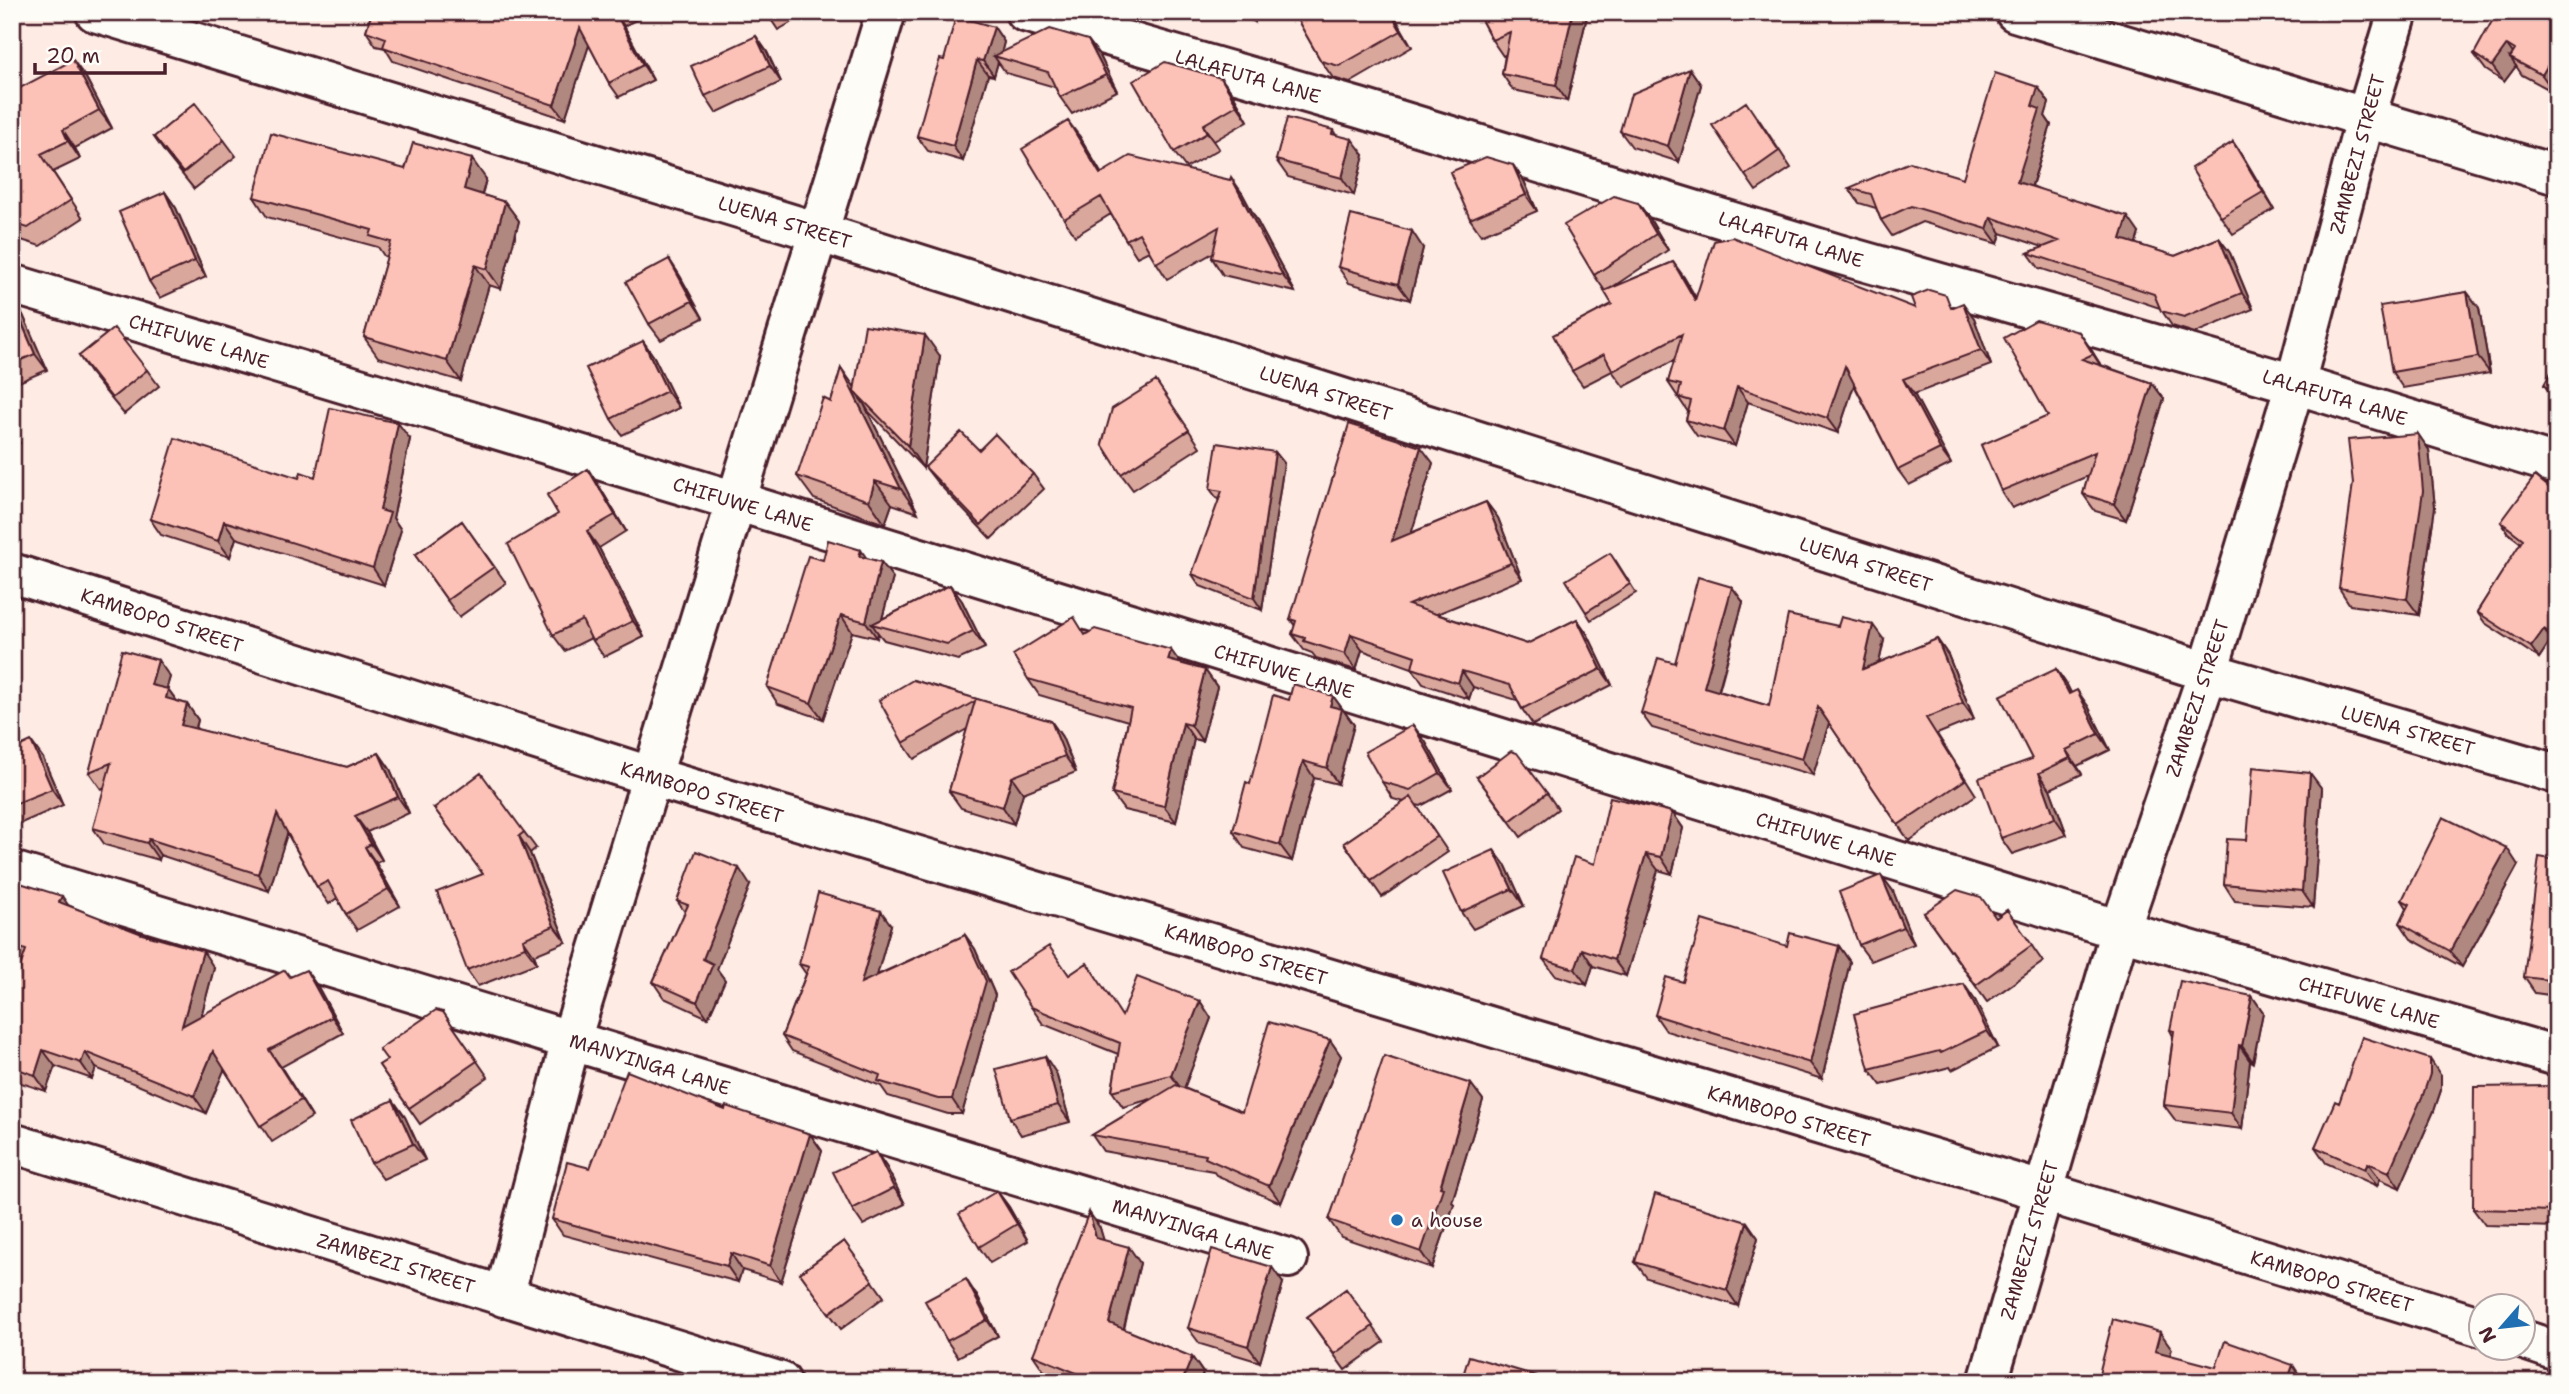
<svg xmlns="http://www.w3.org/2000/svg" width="2569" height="1394" font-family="'Shantell Sans',sans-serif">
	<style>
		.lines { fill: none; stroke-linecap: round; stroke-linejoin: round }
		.minor-casing { stroke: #4a1f2b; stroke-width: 44 }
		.minor { stroke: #fdfcf7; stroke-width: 38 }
		.wall { fill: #daa79d; stroke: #4a1f2b; stroke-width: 2 }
		.shaded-wall { fill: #b18880; stroke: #4a1f2b; stroke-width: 2 }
		.building { fill: #fdc2b7; stroke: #4a1f2b; stroke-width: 2 }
		.poi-dot { fill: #1f6fb2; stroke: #fdfcf7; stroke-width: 2.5 }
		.labels { text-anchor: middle; stroke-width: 5; stroke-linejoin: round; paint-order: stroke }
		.street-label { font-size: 19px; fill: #4a1f2b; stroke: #fdfcf7 }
		.poi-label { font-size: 19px; fill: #4a1f2b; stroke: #fdfcf7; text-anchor: start }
	</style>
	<rect width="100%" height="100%" fill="#fdebe4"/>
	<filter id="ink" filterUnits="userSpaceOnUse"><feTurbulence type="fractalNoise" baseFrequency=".0143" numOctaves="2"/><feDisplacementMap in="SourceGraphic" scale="14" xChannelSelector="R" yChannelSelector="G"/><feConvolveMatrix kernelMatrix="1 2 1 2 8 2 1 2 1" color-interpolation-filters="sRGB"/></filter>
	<g filter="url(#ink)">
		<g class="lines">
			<defs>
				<path id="minor" d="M 95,12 L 821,233 L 2208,672 L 2557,774
					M 1025,12 L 1359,108 L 1838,254 L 2295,384 L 2557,465
					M 2015,12 L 2557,175
					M 12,284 L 736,501 L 2120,930 L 2557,1056
					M 12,573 L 653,777 L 2042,1191 L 2482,1327
					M 12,871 L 1288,1258
					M 12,1143 L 781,1382
					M 504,1297 L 571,1040 L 886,12
					M 2524,1340 L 2557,1351
					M 1988,1382 L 2120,930 L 2208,672 L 2295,384 L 2364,123 L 2398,12"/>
			</defs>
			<use href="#minor" class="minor-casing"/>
			<use href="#minor" class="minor"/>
		</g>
		<path class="wall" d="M 372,12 L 651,12 L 624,26 L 653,80 L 619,97 L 609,83 L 589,45 L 565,119 L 393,61 L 385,48 L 376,46 L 366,31 Z
			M 766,12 L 810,12 L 778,30 Z
			M 1230,12 L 1258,12 L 1255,22 Z
			M 1293,12 L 1392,12 L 1412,47 L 1350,83 L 1333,78 L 1321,61 Z
			M 1477,12 L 1588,12 L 1567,101 L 1513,90 L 1502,74 L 1505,55 L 1503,56 L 1492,40 Z
			M 2557,12 L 2554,92 L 2522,75 L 2516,66 L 2504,82 L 2486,70 L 2474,54 Z
			M 994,27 L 1004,42 L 1001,53 L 1088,40 L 1100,56 L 1117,91 L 1072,114 L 1060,97 L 1055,87 L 1006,73 L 998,62 L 994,76 L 988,75 L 963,161 L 928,151 L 917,136 L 944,60 Z
			M 756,36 L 767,52 L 781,82 L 716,113 L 705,96 Z
			M 1690,69 L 1701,85 L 1679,162 L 1632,147 L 1620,131 Z
			M 86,78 L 112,128 L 75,148 L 80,159 L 53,172 L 83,218 L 40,246 L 12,237 L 12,92 Z
			M 1221,78 L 1233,94 L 1248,121 L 1214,141 L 1219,149 L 1186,168 L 1174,152 Z
			M 2038,87 L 2049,103 L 2045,116 L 2051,125 L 2032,186 L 2139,233 L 2135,244 L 2175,256 L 2219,238 L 2230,253 L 2253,309 L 2195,333 L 2172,326 L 2160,308 L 2039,268 L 2028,253 L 2043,247 L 2001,233 L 1998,244 L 1922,222 L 1892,236 L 1881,220 L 1876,208 L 1859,203 L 1849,188 L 1963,178 Z
			M 1758,118 L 1791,168 L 1756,191 L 1745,175 Z
			M 1333,130 L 1336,135 L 1364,155 L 1354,195 L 1288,177 L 1276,160 Z
			M 154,137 L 224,140 L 236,156 L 194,189 L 165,153 Z
			M 1080,137 L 1101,173 L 1242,193 L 1295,292 L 1223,275 L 1212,258 L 1213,253 L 1167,279 L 1149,251 L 1137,257 L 1126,240 L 1111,214 L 1075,236 L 1064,219 Z
			M 2233,142 L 2244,158 L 2274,209 L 2233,234 L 2221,217 Z
			M 1513,165 L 1524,181 L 1537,211 L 1481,235 L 1470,219 Z
			M 405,169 L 486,179 L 482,195 L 505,202 L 519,221 L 501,289 L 489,285 L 461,381 L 378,357 L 364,337 L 387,257 L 384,256 L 378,247 L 267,217 L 254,197 Z
			M 165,192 L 176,208 L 206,277 L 160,298 L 149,281 Z
			M 1638,203 L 1650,219 L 1668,250 L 1611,288 L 1673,262 L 1695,298 L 1915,308 L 1954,306 L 1974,318 L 1991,365 L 1914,394 L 1951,464 L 1909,485 L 1898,470 L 1854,385 L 1838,433 L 1748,402 L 1735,446 L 1697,436 L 1686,420 L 1688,412 L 1668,382 L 1675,360 L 1624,387 L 1612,371 L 1583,386 L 1572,371 L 1612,304 L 1605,291 L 1594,275 Z
			M 1423,248 L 1410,300 L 1349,283 L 1338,267 Z
			M 669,259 L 680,276 L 703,318 L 661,340 L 649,324 Z
			M 2467,292 L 2479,308 L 2490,373 L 2403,388 L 2392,372 Z
			M 12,299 L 23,315 L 47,370 L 12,385 Z
			M 2079,332 L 2101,365 L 2152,383 L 2164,399 L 2126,520 L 2095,511 L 2083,494 L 2088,476 L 2012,508 L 2001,491 L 2048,416 Z
			M 643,341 L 654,357 L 679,408 L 622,435 L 611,419 Z
			M 79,356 L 147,370 L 159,386 L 124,414 L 90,373 Z
			M 940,356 L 923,468 L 869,412 L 864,404 L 918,513 L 892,504 L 885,524 L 814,499 L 797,476 L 831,402 L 841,368 L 855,388 Z
			M 2557,362 L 2557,403 L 2544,385 Z
			M 1156,381 L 1200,447 L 1133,490 L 1121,474 Z
			M 12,432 L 20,443 L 12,450 Z
			M 2418,434 L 2429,450 L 2435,507 L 2419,615 L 2350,605 L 2339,588 Z
			M 410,439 L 393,518 L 401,530 L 384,585 L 236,538 L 230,557 L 161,535 L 150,519 L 299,478 L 315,477 Z
			M 979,450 L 1033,474 L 1044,489 L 991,539 L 936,481 L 925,467 Z
			M 1275,452 L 1284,463 L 1262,610 L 1200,586 L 1192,574 L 1219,501 L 1210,489 Z
			M 1433,463 L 1411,533 L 1486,502 L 1498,518 L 1522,579 L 1437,614 L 1527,644 L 1577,619 L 1588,635 L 1612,685 L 1533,725 L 1522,709 L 1517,700 L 1473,687 L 1469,699 L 1423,684 L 1412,668 L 1362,650 L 1356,670 L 1316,658 L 1312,653 L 1304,650 L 1292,634 L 1295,626 L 1290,619 Z
			M 599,486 L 626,531 L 599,548 L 644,637 L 604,657 L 591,638 L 565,651 L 553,635 L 558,514 Z
			M 2557,494 L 2557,642 L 2551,640 L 2539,658 L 2485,623 L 2477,612 L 2521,543 L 2508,533 L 2501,522 Z
			M 462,521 L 506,583 L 459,617 L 415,555 Z
			M 866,558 L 881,562 L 893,578 L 882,619 L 950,585 L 962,601 L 985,648 L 958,660 L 884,640 L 878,633 L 877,638 L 852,632 L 823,719 L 778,704 L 767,687 L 823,560 Z
			M 1616,561 L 1636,593 L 1591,620 L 1586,612 Z
			M 1732,587 L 1743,602 L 1719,691 L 1769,706 L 1884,640 L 1879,663 L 1937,639 L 1948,655 L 1974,719 L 1937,734 L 1976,795 L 1909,841 L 1829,723 L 1813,775 L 1652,728 L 1641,713 L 1675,663 Z
			M 1086,634 L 1205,670 L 1217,687 L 1202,741 L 1194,739 L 1176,822 L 1124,810 L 1112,794 L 1128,721 L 1039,695 L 1028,679 Z
			M 2056,669 L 2067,685 L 2071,693 L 2088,706 L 2110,750 L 2077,766 L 2082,774 L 2050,789 L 2067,835 L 2012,854 L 2001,838 L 2032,759 Z
			M 170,677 L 166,689 L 168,689 L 177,701 L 187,704 L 198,720 L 196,729 L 347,767 L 379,753 L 390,769 L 409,813 L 367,832 L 382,860 L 376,863 L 400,906 L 357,930 L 346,914 L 337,898 L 329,904 L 317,887 L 287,833 L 269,891 L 160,855 L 159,860 L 105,845 L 93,828 L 105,787 L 101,789 L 89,772 Z
			M 913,680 L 1051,721 L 1062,737 L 1076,772 L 1023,793 L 1014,824 L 961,808 L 949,791 L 967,729 L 914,759 L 903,743 Z
			M 1333,696 L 1354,725 L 1338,784 L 1314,778 L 1292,861 L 1244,848 L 1233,831 L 1250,784 L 1289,700 Z
			M 1425,741 L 1452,789 L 1421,806 L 1416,805 L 1448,852 L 1382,897 L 1344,843 L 1404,802 L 1393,799 L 1382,782 Z
			M 12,750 L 43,758 L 63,805 L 12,827 Z
			M 2310,773 L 2322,789 L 2313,907 L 2235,901 L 2224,884 L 2247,840 Z
			M 1477,777 L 1547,793 L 1558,809 L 1521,837 Z
			M 434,808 L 524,832 L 536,848 L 530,853 L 566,942 L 534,955 L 537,963 L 478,986 L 467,970 L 483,874 Z
			M 1672,812 L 1683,828 L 1672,874 L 1658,870 L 1626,976 L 1593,966 L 1587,985 L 1555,975 L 1543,959 L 1595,864 Z
			M 2557,860 L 2557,996 L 2535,993 L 2524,977 Z
			M 2518,865 L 2462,967 L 2411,939 L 2400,923 L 2407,908 L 2402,900 Z
			M 1506,866 L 1524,906 L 1473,929 L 1461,912 Z
			M 1881,875 L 1893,891 L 1914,944 L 1871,961 L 1859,945 Z
			M 750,885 L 717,969 L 725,980 L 708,1018 L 664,998 L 653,982 L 685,912 L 677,901 Z
			M 12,904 L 68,905 L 214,968 L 201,1016 L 290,977 L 318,987 L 343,1033 L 281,1067 L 312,1117 L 272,1142 L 224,1069 L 206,1113 L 96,1068 L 92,1079 L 55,1066 L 46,1091 L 12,1080 L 12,990 L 22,960 L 12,957 Z
			M 2007,910 L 2043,962 L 1987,1002 L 1924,913 L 1996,918 Z
			M 891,925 L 877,975 L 965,935 L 975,949 L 995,995 L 962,1114 L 948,1114 L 888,1096 L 881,1086 L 792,1051 L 782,1036 L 806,974 L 799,964 Z
			M 1787,946 L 1839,946 L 1850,962 L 1822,1079 L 1666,1031 L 1655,1015 L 1683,982 Z
			M 1069,975 L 1122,1016 L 1200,1001 L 1211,1018 L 1184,1088 L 1242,1112 L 1330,1040 L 1341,1056 L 1281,1203 L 1216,1175 L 1213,1171 L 1103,1151 L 1092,1135 L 1151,1099 L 1123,1107 L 1112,1091 L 1118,1054 L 1043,1024 L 1031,1007 Z
			M 2252,996 L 2263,1012 L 2253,1062 L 2250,1061 L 2242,1129 L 2176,1121 L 2164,1105 L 2173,1036 L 2170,1030 Z
			M 1975,1000 L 1998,1047 L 1952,1070 L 1950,1067 L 1881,1085 L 1869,1069 Z
			M 443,1012 L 488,1077 L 420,1124 L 379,1065 L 387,1060 Z
			M 1056,1073 L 1070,1122 L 1021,1135 L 1010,1118 Z
			M 2441,1076 L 2441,1090 L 2434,1111 L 2400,1188 L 2380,1179 L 2377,1186 L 2326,1163 L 2315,1147 L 2339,1103 Z
			M 1471,1084 L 1483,1100 L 1452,1202 L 1454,1204 L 1432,1268 L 1341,1237 L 1329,1220 Z
			M 2553,1086 L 2557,1091 L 2557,1227 L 2485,1225 L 2473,1209 Z
			M 393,1100 L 405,1117 L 425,1160 L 383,1179 L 371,1163 Z
			M 725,1110 L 810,1134 L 822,1151 L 781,1282 L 742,1270 L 738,1282 L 563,1235 L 552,1219 L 590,1168 Z
			M 876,1152 L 887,1168 L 905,1204 L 863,1225 L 852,1209 Z
			M 997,1191 L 1009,1207 L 1028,1241 L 990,1263 L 979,1247 Z
			M 1747,1222 L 1758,1238 L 1738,1306 L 1647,1278 L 1635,1262 Z
			M 1100,1228 L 1103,1240 L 1140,1263 L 1124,1329 L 1192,1357 L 1203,1373 L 1200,1382 L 1069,1382 L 1044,1371 L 1033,1355 Z
			M 844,1241 L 884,1297 L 841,1329 L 800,1273 Z
			M 1283,1283 L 1260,1362 L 1200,1344 L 1188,1328 Z
			M 1346,1289 L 1384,1342 L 1345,1370 L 1307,1317 Z
			M 977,1296 L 998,1336 L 958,1357 L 947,1341 Z"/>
		<path class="shaded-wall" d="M 615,12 L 624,26 L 653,80 L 643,65 Z
			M 1249,12 L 1258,12 L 1255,22 Z
			M 1390,12 L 1392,12 L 1412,47 L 1401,31 Z
			M 1573,12 L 1588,12 L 1567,101 L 1556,85 Z
			M 994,27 L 1004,42 L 1000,58 L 994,56 L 998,62 L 994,76 L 983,61 Z
			M 580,28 L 590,42 L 565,119 L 554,105 Z
			M 756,36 L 767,52 L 781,82 L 770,66 Z
			M 1088,40 L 1100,56 L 1117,91 L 1106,75 Z
			M 2507,45 L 2519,62 L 2510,58 L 2516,66 L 2504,82 L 2492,66 Z
			M 2557,49 L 2557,86 L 2554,92 L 2542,75 Z
			M 73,60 L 86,78 L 112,128 L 99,110 Z
			M 977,60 L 988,75 L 963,161 L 953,146 Z
			M 1690,69 L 1701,85 L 1679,162 L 1668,146 Z
			M 1221,78 L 1233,94 L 1248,121 L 1237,105 Z
			M 2038,87 L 2049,103 L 2045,116 L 2051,125 L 2028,197 L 2017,182 L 2032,106 Z
			M 1068,121 L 1080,137 L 1111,190 L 1100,174 Z
			M 1203,125 L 1214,141 L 1219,149 L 1207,133 Z
			M 63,130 L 75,148 L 80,159 L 68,141 Z
			M 1352,139 L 1364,155 L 1354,195 L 1342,178 Z
			M 2233,142 L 2244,158 L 2274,209 L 2263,192 Z
			M 472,159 L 486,179 L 478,209 L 464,189 Z
			M 1513,165 L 1524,181 L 1537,211 L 1526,195 Z
			M 1231,177 L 1242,193 L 1295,292 L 1283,276 Z
			M 165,192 L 176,208 L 206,277 L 195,261 Z
			M 505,202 L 519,221 L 501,289 L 487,269 Z
			M 1638,203 L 1650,219 L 1668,250 L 1656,234 Z
			M 1991,217 L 2001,233 L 1998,244 L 1987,229 Z
			M 2128,217 L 2139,233 L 2132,255 L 2121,239 Z
			M 1412,231 L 1423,248 L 1410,300 L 1398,284 Z
			M 2219,238 L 2230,253 L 2253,309 L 2242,293 Z
			M 669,259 L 680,276 L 703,318 L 692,301 Z
			M 1673,262 L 1684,277 L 1706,315 L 1695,300 Z
			M 475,265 L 489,285 L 461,381 L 447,361 Z
			M 2467,292 L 2479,308 L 2490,373 L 2478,357 Z
			M 12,299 L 23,315 L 47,370 L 35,354 Z
			M 1963,303 L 1974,318 L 1991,365 L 1981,350 Z
			M 2079,332 L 2091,349 L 2104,371 L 2093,354 Z
			M 925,335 L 940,356 L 923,468 L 908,446 Z
			M 643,341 L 654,357 L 679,408 L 667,391 Z
			M 1845,366 L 1855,382 L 1838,433 L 1827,418 Z
			M 841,368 L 858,392 L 854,391 L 864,404 L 918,513 L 901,489 Z
			M 1903,379 L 1914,394 L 1951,464 L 1940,449 Z
			M 2152,383 L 2164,399 L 2126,520 L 2114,504 Z
			M 1737,387 L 1748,402 L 1735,446 L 1724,431 Z
			M 398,423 L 410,439 L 393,518 L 401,530 L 384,585 L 373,568 L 380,510 Z
			M 2418,434 L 2429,450 L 2435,507 L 2419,615 L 2407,599 Z
			M 1421,447 L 1433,463 L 1404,557 L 1392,541 Z
			M 1275,452 L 1284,463 L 1262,610 L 1254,598 Z
			M 588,469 L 599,486 L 626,531 L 615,515 Z
			M 875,481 L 892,504 L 885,524 L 869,501 Z
			M 1486,502 L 1498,518 L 1522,579 L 1511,563 Z
			M 224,521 L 236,538 L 230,557 L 218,541 Z
			M 587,531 L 599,548 L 644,637 L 633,621 Z
			M 861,550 L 872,566 L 859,556 Z
			M 881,562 L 893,578 L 880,626 L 872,624 L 878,633 L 877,638 L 866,622 Z
			M 950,585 L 962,601 L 985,648 L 973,631 Z
			M 1732,587 L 1743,602 L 1715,703 L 1704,687 Z
			M 841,615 L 852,632 L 823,719 L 811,703 Z
			M 1577,619 L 1588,635 L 1612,685 L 1601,669 Z
			M 2557,621 L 2557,642 L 2556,643 L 2549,632 Z
			M 1873,625 L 1884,640 L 1874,685 L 1863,669 Z
			M 2544,629 L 2551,640 L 2539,658 L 2531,647 Z
			M 1351,634 L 1362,650 L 1356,670 L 1345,654 Z
			M 1937,639 L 1948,655 L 1974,719 L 1963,703 Z
			M 1171,650 L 1183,667 L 1168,660 Z
			M 158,660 L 170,677 L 163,701 L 151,685 Z
			M 2056,669 L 2067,685 L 2080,711 L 2069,694 Z
			M 1205,670 L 1217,687 L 1202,741 L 1191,725 Z
			M 1462,671 L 1473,687 L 1469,699 L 1458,683 Z
			M 168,689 L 180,706 L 166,698 Z
			M 2077,690 L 2088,706 L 2110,750 L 2099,734 Z
			M 1333,696 L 1354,725 L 1338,784 L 1327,768 L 1330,706 Z
			M 187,704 L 198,720 L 192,741 L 181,725 Z
			M 1818,707 L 1829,723 L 1813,775 L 1802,759 Z
			M 1051,721 L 1062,737 L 1076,772 L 1065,756 Z
			M 1183,723 L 1194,739 L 1176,822 L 1164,806 Z
			M 1413,725 L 1425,741 L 1452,789 L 1440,773 Z
			M 31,741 L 43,758 L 63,805 L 52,789 Z
			M 2066,750 L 2077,766 L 2082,774 L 2070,758 Z
			M 379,753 L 390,769 L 409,813 L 398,797 Z
			M 1303,761 L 1314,778 L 1292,861 L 1280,845 Z
			M 2039,773 L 2050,789 L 2067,835 L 2055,818 Z
			M 2310,773 L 2322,789 L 2313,907 L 2302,891 Z
			M 1012,777 L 1023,793 L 1014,824 L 1003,807 Z
			M 1672,812 L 1683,828 L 1672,874 L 1661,857 Z
			M 277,814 L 288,831 L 269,891 L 258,874 Z
			M 355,816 L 367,832 L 382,860 L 371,844 Z
			M 519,836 L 530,853 L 566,942 L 554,926 Z
			M 149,839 L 160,855 L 159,860 L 147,843 Z
			M 365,847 L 376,863 L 400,906 L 388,889 Z
			M 2507,848 L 2518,865 L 2462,967 L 2450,951 Z
			M 1494,850 L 1506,866 L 1524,906 L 1512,889 Z
			M 1646,854 L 1658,870 L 1626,976 L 1614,960 Z
			M 739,868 L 750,885 L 717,969 L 725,980 L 708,1018 L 697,1002 L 703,959 Z
			M 1881,875 L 1893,891 L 1914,944 L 1903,927 Z
			M 62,896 L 73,912 L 59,902 Z
			M 881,911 L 891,925 L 871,997 L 861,983 Z
			M 965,935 L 975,949 L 995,995 L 962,1114 L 952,1099 Z
			M 523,939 L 534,955 L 537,963 L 525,947 Z
			M 1839,946 L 1850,962 L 1822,1079 L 1810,1063 Z
			M 1582,949 L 1593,966 L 1587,985 L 1575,969 Z
			M 203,951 L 214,968 L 194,1043 L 182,1026 Z
			M 306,970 L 318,987 L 343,1033 L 332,1017 Z
			M 1964,984 L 1975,1000 L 1998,1047 L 1987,1031 Z
			M 2252,996 L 2263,1012 L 2253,1062 L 2242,1046 Z
			M 1200,1001 L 1211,1018 L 1183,1091 L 1171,1075 Z
			M 1330,1040 L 1341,1056 L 1281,1203 L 1269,1186 Z
			M 2239,1045 L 2250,1061 L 2242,1129 L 2231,1113 Z
			M 43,1050 L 55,1066 L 46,1091 L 35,1075 Z
			M 269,1050 L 281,1067 L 312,1117 L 301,1100 Z
			M 213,1051 L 225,1068 L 206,1113 L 194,1096 Z
			M 85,1052 L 96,1068 L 92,1079 L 81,1063 Z
			M 1045,1056 L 1056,1073 L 1070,1122 L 1058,1105 Z
			M 2430,1059 L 2441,1076 L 2441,1090 L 2434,1111 L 2400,1188 L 2389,1172 Z
			M 1471,1084 L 1483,1100 L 1452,1202 L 1454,1204 L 1432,1268 L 1421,1252 Z
			M 2553,1086 L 2557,1091 L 2557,1176 L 2555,1173 Z
			M 393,1100 L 405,1117 L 425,1160 L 413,1144 Z
			M 810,1134 L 822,1151 L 781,1282 L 770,1266 Z
			M 876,1152 L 887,1168 L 905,1204 L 894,1188 Z
			M 2368,1163 L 2380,1179 L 2377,1186 L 2365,1169 Z
			M 997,1191 L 1009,1207 L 1028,1241 L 1017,1224 Z
			M 1089,1212 L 1100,1228 L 1108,1254 L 1096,1238 Z
			M 1747,1222 L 1758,1238 L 1738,1306 L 1727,1290 Z
			M 1129,1247 L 1140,1263 L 1121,1339 L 1109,1323 Z
			M 731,1253 L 742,1270 L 738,1282 L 727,1266 Z
			M 1272,1267 L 1283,1283 L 1260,1362 L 1248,1346 Z
			M 966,1279 L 977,1296 L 998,1336 L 987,1320 Z
			M 2160,1332 L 2172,1349 L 2166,1368 L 2155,1351 Z
			M 1192,1357 L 1203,1373 L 1200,1382 L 1182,1382 Z
			M 2293,1365 L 2304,1382 L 2287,1382 Z"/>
		<path class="building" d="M 372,12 L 615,12 L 643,65 L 609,83 L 580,28 L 554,105 L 383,47 L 386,38 L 366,31 Z
			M 1293,12 L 1390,12 L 1401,31 L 1339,66 L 1321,61 Z
			M 1477,12 L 1573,12 L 1556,85 L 1502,74 L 1510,32 L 1492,40 Z
			M 2497,12 L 2557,12 L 2557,49 L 2542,75 L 2510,58 L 2515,50 L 2507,45 L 2492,66 L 2474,54 Z
			M 956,16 L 994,27 L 983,61 L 977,60 L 953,146 L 917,136 L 931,86 L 940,59 L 944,60 Z
			M 1050,29 L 1088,40 L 1106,75 L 1060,97 L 1048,72 L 994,56 Z
			M 756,36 L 770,66 L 705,96 L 691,66 Z
			M 73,60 L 99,110 L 63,130 L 68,141 L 41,154 L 71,200 L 28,228 L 12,223 L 12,92 Z
			M 1165,62 L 1221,78 L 1237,105 L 1203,125 L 1207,133 L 1174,152 L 1133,81 Z
			M 1690,69 L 1668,146 L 1620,131 L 1631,94 Z
			M 1995,73 L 2038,87 L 2032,106 L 2040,109 L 2017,182 L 2128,217 L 2121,239 L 2175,256 L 2219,238 L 2242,293 L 2184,317 L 2161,311 L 2154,294 L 2028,253 L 2059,241 L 1991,217 L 1987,229 L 1911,206 L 1881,220 L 1871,194 L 1849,188 L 1910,162 L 1963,178 Z
			M 1746,102 L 1779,151 L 1745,175 L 1712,125 Z
			M 195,103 L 224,140 L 183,173 L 154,137 Z
			M 1287,118 L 1333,130 L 1332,134 L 1352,139 L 1342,178 L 1276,160 Z
			M 1068,121 L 1100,174 L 1130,156 L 1230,180 L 1231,177 L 1283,276 L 1212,258 L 1219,227 L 1156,263 L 1139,233 L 1126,240 L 1101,197 L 1064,219 L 1022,149 Z
			M 271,133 L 405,169 L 413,143 L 472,159 L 464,189 L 505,202 L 487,269 L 475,265 L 447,361 L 364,337 L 391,242 L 370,236 L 372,230 L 254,197 Z
			M 2233,142 L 2263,192 L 2221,217 L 2191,168 Z
			M 1486,157 L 1513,165 L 1526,195 L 1470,219 L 1450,172 Z
			M 165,192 L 195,261 L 149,281 L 119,212 Z
			M 1614,196 L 1638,203 L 1656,234 L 1594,275 L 1564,225 Z
			M 1351,215 L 1412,231 L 1398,284 L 1338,267 Z
			M 1732,237 L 1915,308 L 1911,297 L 1929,290 L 1946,295 L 1951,308 L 1963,303 L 1981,350 L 1903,379 L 1940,449 L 1898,470 L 1845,366 L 1827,418 L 1737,387 L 1724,431 L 1686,420 L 1691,401 L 1678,397 L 1681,385 L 1668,382 L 1682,334 L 1613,371 L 1604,354 L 1572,371 L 1553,335 L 1612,304 L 1604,291 L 1673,262 L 1695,300 L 1714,241 Z
			M 669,259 L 692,301 L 649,324 L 626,282 Z
			M 2467,292 L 2478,357 L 2392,372 L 2380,306 Z
			M 12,300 L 35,354 L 12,364 Z
			M 2036,320 L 2079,332 L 2093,354 L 2082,359 L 2152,383 L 2114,504 L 2083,494 L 2095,452 L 2001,491 L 1981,445 L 2048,416 L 2004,338 Z
			M 865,325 L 925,335 L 908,446 L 854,391 Z
			M 114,328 L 147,370 L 112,398 L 79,356 Z
			M 643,341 L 667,391 L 611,419 L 586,368 Z
			M 2557,362 L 2557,393 L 2544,385 Z
			M 841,368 L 901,489 L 875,481 L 869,501 L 797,476 L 823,398 L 831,402 Z
			M 1156,381 L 1189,430 L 1121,474 L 1102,444 L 1112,409 Z
			M 330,408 L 398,423 L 380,510 L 390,513 L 373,568 L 224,521 L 218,541 L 150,519 L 175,438 L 299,478 L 301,472 L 315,477 Z
			M 1349,424 L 1421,447 L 1392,541 L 1486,502 L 1511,563 L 1408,605 L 1527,644 L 1577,619 L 1601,669 L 1522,709 L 1510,685 L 1462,671 L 1458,683 L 1412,668 L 1415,656 L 1351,634 L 1345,654 L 1304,641 L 1305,638 L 1292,634 L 1296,621 L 1290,619 Z
			M 961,432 L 979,450 L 995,434 L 1033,474 L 981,525 L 925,467 Z
			M 2418,434 L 2423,491 L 2407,599 L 2339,588 L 2353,483 L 2348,440 Z
			M 1217,443 L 1275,452 L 1254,598 L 1192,574 L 1222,491 L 1210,489 Z
			M 588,469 L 615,515 L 587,531 L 633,621 L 592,641 L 582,620 L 553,635 L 508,544 L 558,514 L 547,495 Z
			M 2535,476 L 2557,494 L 2557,621 L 2549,632 L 2544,629 L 2531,647 L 2477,612 L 2523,539 L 2501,522 Z
			M 462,521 L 494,567 L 447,600 L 415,555 Z
			M 828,540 L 861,550 L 859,556 L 881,562 L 866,622 L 841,615 L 811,703 L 767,687 L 808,556 L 823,560 Z
			M 1610,553 L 1630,584 L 1586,612 L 1566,580 Z
			M 1698,577 L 1732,587 L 1704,687 L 1769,706 L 1788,615 L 1838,626 L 1841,617 L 1873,625 L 1863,669 L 1937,639 L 1963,703 L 1926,718 L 1965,780 L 1898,825 L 1818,707 L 1802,759 L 1641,713 L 1658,658 L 1675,663 Z
			M 950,585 L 973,631 L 947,644 L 872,624 Z
			M 1074,617 L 1085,635 L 1095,629 L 1171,650 L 1168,660 L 1205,670 L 1191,725 L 1183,723 L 1164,806 L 1112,794 L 1131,708 L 1028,679 L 1013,655 Z
			M 122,650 L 158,660 L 151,685 L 168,689 L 166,698 L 187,704 L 181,725 L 347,767 L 379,753 L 398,797 L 355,816 L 371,844 L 365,847 L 388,889 L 346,914 L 328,881 L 317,887 L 277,814 L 258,874 L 149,839 L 147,843 L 93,828 L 111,763 L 89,772 Z
			M 2056,669 L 2069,694 L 2077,690 L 2099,734 L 2066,750 L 2070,758 L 2039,773 L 2055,818 L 2001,838 L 1979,778 L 2032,759 L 2000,696 Z
			M 913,680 L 1051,721 L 1065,756 L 1012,777 L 1003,807 L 949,791 L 975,701 L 903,743 L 879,700 Z
			M 1293,684 L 1333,696 L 1330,706 L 1342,709 L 1327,768 L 1303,761 L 1280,845 L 1233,831 L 1246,782 L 1250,784 L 1273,695 L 1289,700 Z
			M 1413,725 L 1440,773 L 1410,790 L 1382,782 L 1365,752 Z
			M 31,741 L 52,789 L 12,805 L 12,750 Z
			M 1511,751 L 1517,753 L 1547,793 L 1510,821 L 1477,777 Z
			M 2253,767 L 2310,773 L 2302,891 L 2224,884 L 2227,839 L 2247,840 Z
			M 481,773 L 524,832 L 519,836 L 554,926 L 523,939 L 525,947 L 467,970 L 437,892 L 483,874 L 434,808 Z
			M 1411,797 L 1437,836 L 1371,881 L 1344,843 Z
			M 1610,797 L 1672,812 L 1661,857 L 1646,854 L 1614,960 L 1582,949 L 1575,969 L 1543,959 L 1574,857 L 1595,864 Z
			M 2443,817 L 2507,848 L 2450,951 L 2400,923 L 2410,904 L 2402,900 Z
			M 1494,850 L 1512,889 L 1461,912 L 1443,873 Z
			M 696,851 L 739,868 L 703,959 L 713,964 L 697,1002 L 653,982 L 688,905 L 677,901 Z
			M 2539,857 L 2557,860 L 2557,981 L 2524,977 Z
			M 1881,875 L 1903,927 L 1859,945 L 1839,892 Z
			M 20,883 L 62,896 L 59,902 L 142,934 L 203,951 L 182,1026 L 285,970 L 290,977 L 306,970 L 332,1017 L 269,1050 L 301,1100 L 260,1126 L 213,1051 L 194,1096 L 85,1052 L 81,1063 L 43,1050 L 35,1075 L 12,1067 L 12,990 L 26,950 L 12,945 L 12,904 Z
			M 1957,890 L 1981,897 L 1996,918 L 2007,910 L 2032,945 L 1976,985 L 1924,913 Z
			M 818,893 L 881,911 L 861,983 L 965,935 L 986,981 L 952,1099 L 938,1099 L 878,1081 L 880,1075 L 782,1036 L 809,967 L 799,964 Z
			M 1702,920 L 1787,946 L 1790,933 L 1839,946 L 1810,1063 L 1655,1015 L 1666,977 L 1683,982 Z
			M 1049,946 L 1069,975 L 1087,963 L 1122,1016 L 1137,977 L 1200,1001 L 1171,1075 L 1112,1091 L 1120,1043 L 1031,1007 L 1008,972 Z
			M 2180,981 L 2252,996 L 2242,1046 L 2239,1045 L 2231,1113 L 2164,1105 L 2174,1031 L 2170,1030 Z
			M 1964,984 L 1987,1031 L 1941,1053 L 1939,1051 L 1869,1069 L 1854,1014 Z
			M 436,1010 L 443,1012 L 477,1061 L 409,1108 L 379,1065 L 387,1060 L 379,1049 Z
			M 1269,1022 L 1330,1040 L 1269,1186 L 1205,1158 L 1206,1155 L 1092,1135 L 1176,1085 L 1242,1112 Z
			M 2362,1037 L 2430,1059 L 2430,1074 L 2423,1095 L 2389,1172 L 2368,1163 L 2365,1169 L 2315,1147 L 2335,1101 L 2339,1103 Z
			M 1045,1056 L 1058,1105 L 1010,1118 L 996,1069 Z
			M 1384,1056 L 1471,1084 L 1440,1187 L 1443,1188 L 1421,1252 L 1329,1220 Z
			M 627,1071 L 725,1110 L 726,1106 L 810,1134 L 770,1266 L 731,1253 L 727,1266 L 552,1219 L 567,1162 L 590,1168 Z
			M 2553,1086 L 2555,1173 L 2557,1174 L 2557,1211 L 2473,1209 L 2474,1087 Z
			M 393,1100 L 413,1144 L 371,1163 L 351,1120 Z
			M 876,1152 L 894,1188 L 852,1209 L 833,1172 Z
			M 997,1191 L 1017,1224 L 979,1247 L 959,1214 Z
			M 1655,1194 L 1747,1222 L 1727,1290 L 1635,1262 Z
			M 1089,1212 L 1096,1238 L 1129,1247 L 1109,1323 L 1192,1357 L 1182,1382 L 1098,1382 L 1033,1355 Z
			M 844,1241 L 873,1281 L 829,1313 L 800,1273 Z
			M 1212,1249 L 1272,1267 L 1248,1346 L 1188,1328 Z
			M 966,1279 L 987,1320 L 947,1341 L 925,1301 Z
			M 1346,1289 L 1373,1326 L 1334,1354 L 1307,1317 Z
			M 2113,1319 L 2160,1332 L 2155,1351 L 2216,1367 L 2225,1341 L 2293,1365 L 2287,1382 L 2097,1382 Z
			M 1469,1356 L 1537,1376 L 1535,1382 L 1461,1382 Z
			M 1324,1377 L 1326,1382 L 1314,1382 Z
			M 2358,1377 L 2373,1382 L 2357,1382 Z"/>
	</g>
	<circle class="poi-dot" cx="1397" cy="1220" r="7"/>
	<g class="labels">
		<g class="street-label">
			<text transform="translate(1248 76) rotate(16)" y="7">LALAFUTA LANE</text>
			<text transform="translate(2357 154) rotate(-75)" y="7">ZAMBEZI STREET</text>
			<text transform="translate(785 222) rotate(17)" y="7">LUENA STREET</text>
			<text transform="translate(1791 239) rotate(17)" y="7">LALAFUTA LANE</text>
			<text transform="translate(199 341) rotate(17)" y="7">CHIFUWE LANE</text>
			<text transform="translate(1326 393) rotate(18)" y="7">LUENA STREET</text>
			<text transform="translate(2335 397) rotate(17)" y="7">LALAFUTA LANE</text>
			<text transform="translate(743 504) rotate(17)" y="7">CHIFUWE LANE</text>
			<text transform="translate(1866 564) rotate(18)" y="7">LUENA STREET</text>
			<text transform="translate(162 620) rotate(18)" y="7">KAMBOPO STREET</text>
			<text transform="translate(1284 671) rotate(17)" y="7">CHIFUWE LANE</text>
			<text transform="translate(2197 698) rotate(-72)" y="7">ZAMBEZI STREET</text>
			<text transform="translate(2408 730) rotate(16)" y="7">LUENA STREET</text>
			<text transform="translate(702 792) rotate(17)" y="7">KAMBOPO STREET</text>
			<text transform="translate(1826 839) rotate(17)" y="7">CHIFUWE LANE</text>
			<text transform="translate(1246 954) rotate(17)" y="7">KAMBOPO STREET</text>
			<text transform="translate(2369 1002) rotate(16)" y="7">CHIFUWE LANE</text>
			<text transform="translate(650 1064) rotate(17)" y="7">MANYINGA LANE</text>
			<text transform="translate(1789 1116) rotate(17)" y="7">KAMBOPO STREET</text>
			<text transform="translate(1193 1229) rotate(17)" y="7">MANYINGA LANE</text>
			<text transform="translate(2029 1240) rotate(-74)" y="7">ZAMBEZI STREET</text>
			<text transform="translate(396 1263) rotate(17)" y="7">ZAMBEZI STREET</text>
			<text transform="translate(2332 1281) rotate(17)" y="7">KAMBOPO STREET</text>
		</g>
		<g class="poi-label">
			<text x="1411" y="1227">a house</text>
		</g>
	</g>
	<rect width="2569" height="1394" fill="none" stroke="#fdfcf7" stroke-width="42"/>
	<rect x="21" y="21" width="2527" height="1352" fill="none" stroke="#4a1f2b" stroke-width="2.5" filter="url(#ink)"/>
	<g transform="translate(2502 1327) rotate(242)"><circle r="33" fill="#fdfcf7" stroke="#b5a4a5" stroke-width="2"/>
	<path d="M0-5L12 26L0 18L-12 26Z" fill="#1f6fb2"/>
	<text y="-10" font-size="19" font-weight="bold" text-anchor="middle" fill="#4a1f2b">N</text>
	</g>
	<path d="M35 63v10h130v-10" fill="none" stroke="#4a1f2b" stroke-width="3.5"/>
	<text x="46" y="63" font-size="21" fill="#4a1f2b" stroke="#fdfcf7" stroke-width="5" paint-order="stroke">20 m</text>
</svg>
